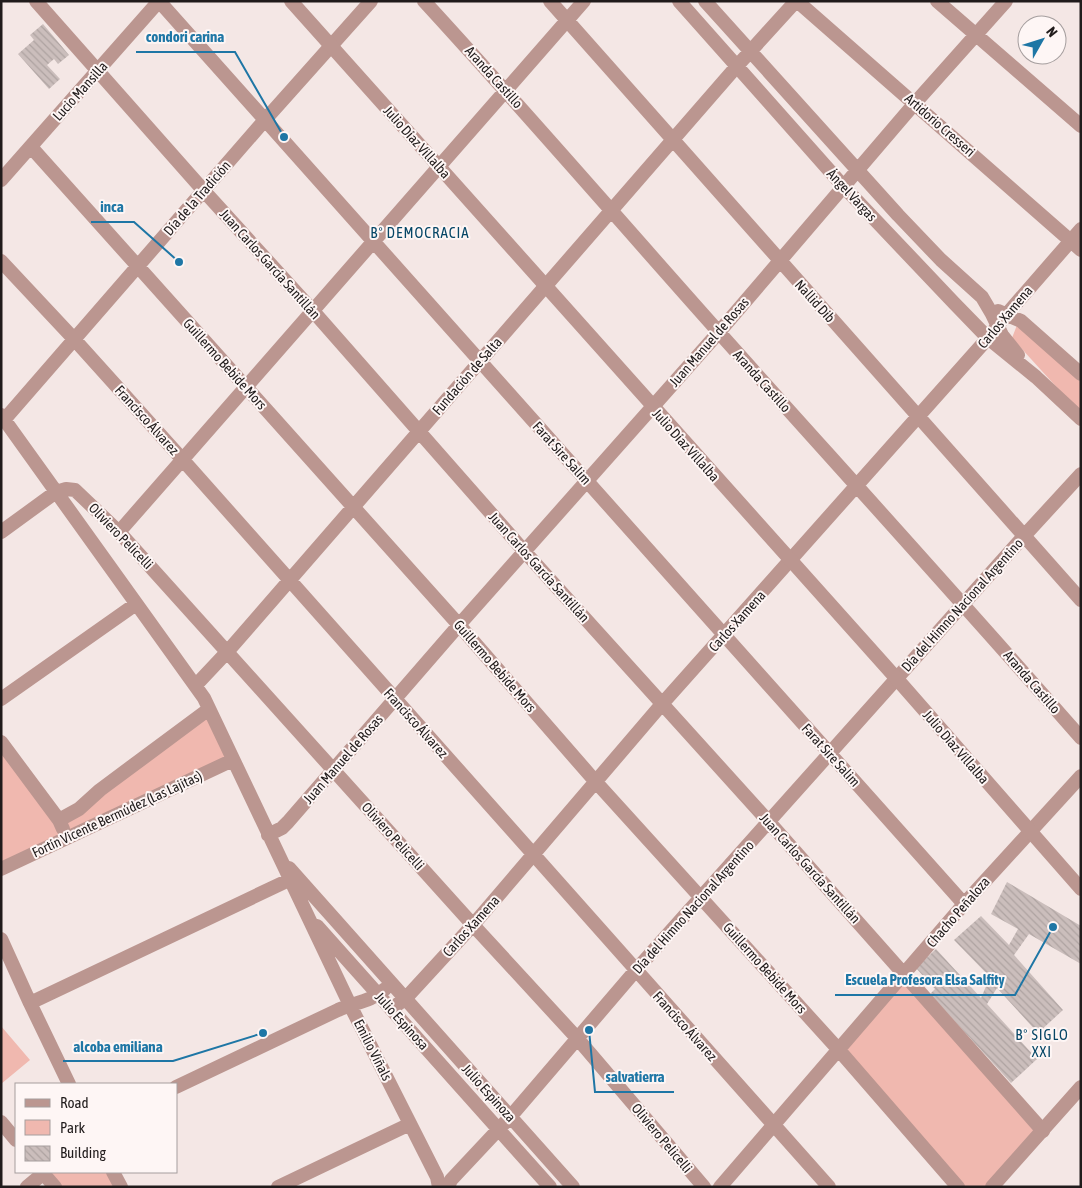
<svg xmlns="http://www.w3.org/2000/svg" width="1082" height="1188" font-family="'Asap Condensed',sans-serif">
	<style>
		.green { fill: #f0b8af }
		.building { fill: url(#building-back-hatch) }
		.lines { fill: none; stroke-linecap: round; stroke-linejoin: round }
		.minor { stroke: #bb9690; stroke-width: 14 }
		.tertiary { stroke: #bb9690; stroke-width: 14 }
		.labels { text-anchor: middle; stroke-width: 4; stroke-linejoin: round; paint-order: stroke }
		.street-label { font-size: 14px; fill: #201b1b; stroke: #fef6f5 }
		.neighbourhood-label { font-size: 15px; letter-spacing: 1px; fill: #064666; stroke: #fef6f5 }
		.leader { fill: none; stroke: #1e76a5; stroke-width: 2 }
		.callout-dot { fill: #1e76a5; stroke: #fef6f5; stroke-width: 2 }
		.callout-label { font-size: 15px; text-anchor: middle; font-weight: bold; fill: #1e76a5; stroke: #fef6f5; stroke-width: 4; stroke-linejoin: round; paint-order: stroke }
	</style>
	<defs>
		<pattern id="building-back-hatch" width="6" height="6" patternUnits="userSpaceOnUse" patternTransform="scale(1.25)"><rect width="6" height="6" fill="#cbbebc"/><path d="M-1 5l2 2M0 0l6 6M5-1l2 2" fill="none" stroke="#aea3a1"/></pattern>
	</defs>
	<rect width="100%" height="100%" fill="#f4e7e5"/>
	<path class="green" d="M 1017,325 L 1081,382 L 1081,414 L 1012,338 Z
		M 209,709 L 233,760 L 1,869 L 1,742 L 59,820 Z
		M 904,983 L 1037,1129 L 985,1187 L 964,1187 L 844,1050 Z
		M 1,1026 L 30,1060 L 1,1084 Z
		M 45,1172 L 113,1172 L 120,1187 L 56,1187 Z"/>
	<path class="building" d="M 43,24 L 69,55 L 58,64 L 54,59 L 47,65 L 60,79 L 49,89 L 18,54 L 34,40 L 30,35 Z
		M 1007,882 L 1081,926 L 1081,964 L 1029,934 L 1014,955 L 1063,1010 L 1038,1033 L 997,988 L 987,1004 L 1037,1059 L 1011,1083 L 930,994 L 935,989 L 916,968 L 936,949 L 981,998 L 990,977 L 954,940 L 981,916 L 1009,945 L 1018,929 L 991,914 Z"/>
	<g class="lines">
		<path class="minor" d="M 36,1 L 204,191 L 313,311 L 525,552 L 769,822 L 1043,1131
			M 159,1 L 964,904
			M 424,1 C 526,112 624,226 724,338 C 843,471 963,603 1081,738
			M 550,1 L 1081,600
			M 679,1 L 844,187 L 954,303 L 988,338 L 1036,377 L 1081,419
			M 705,1 L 898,215 L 941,260 L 982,297 L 992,314 L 1002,335 L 1018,355
			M 797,1 L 1081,250
			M 937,1 L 1081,126
			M 31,147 L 459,625 L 595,781 L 838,1049 L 958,1187
			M 1,180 L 159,1
			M 1,261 L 74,339 L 182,459 L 829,1187
			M 998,311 L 1021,321 L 1081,374
			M 1,415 L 204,698 L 350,1005 L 437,1177 L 439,1187
			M 4,420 L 264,121 L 371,1
			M 1,532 L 56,492 L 66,489 L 75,490 L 119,532 L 473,925 L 577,1038 L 704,1187
			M 119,532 L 584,1
			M 196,685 L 228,651 L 737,66 L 796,1
			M 1,699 L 136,604
			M 1,742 L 59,820 L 63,829
			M 59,820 L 79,809 L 100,790 L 209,709
			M 268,835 L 282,828 L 288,822 L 459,625 L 719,332 L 915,103 L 1006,1
			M 289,868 L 573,1187
			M 1,869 L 233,760
			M 317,926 L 550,1187
			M 1,939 L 30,1003 L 69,1084
			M 30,1003 L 289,880
			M 391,1009 L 405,999 L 473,925 L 662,704 L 988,338 L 1006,315 L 1081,229
			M 176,1087 L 338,1010 C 356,1002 370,1002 385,989
			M 1,1122 L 16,1140
			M 42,1172 L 55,1187
			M 113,1172 L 121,1187
			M 27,1187 L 45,1172
			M 278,1187 L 410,1124
			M 448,1187 L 451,1180 L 511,1116 L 636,970 L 1024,536 L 1081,474
			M 720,1187 L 964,904 L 1081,776"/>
		<path class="tertiary" d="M 291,1 L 897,679 L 1081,889
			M 992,1187 L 1081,1087"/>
	</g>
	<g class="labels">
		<g class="street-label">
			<text transform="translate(494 77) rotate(48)" y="5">Aranda Castillo</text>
			<text transform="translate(80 91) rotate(-48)" y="5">Lucio Mansilla</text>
			<text transform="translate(940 125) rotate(41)" y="5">Artidorio Cresseri</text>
			<text transform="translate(417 142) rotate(48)" y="5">Julio Díaz Villalba</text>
			<text transform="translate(852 195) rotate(47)" y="5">Ángel Vargas</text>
			<text transform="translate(197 198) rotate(-49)" y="5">Día de la Tradición</text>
			<text transform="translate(270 264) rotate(48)" y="5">Juan Carlos García Santillán</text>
			<text transform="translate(815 301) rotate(48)" y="5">Nallid Dib</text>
			<text transform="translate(1005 317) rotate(-50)" y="5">Carlos Xamena</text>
			<text transform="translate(709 342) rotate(-49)" y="5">Juan Manuel de Rosas</text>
			<text transform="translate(225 364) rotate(48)" y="5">Guillermo Bebide Mors</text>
			<text transform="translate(467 376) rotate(-49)" y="5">Fundación de Salta</text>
			<text transform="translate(762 381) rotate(48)" y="5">Aranda Castillo</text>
			<text transform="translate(147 420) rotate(48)" y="5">Francisco Álvarez</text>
			<text transform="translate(686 445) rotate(48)" y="5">Julio Díaz Villalba</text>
			<text transform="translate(562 453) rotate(48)" y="5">Farat Sire Salim</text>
			<text transform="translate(121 536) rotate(46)" y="5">Oliviero Pelicelli</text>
			<text transform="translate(539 567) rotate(48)" y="5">Juan Carlos García Santillán</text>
			<text transform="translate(962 605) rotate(-48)" y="5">Día del Himno Nacional Argentino</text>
			<text transform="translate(737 621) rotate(-48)" y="5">Carlos Xamena</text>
			<text transform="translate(495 666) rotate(49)" y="5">Guillermo Bebide Mors</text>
			<text transform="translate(1032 682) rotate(49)" y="5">Aranda Castillo</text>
			<text transform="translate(416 723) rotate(48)" y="5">Francisco Álvarez</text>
			<text transform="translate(956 747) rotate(49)" y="5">Julio Díaz Villalba</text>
			<text transform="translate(831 755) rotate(48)" y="5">Farat Sire Salim</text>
			<text transform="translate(343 759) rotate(-49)" y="5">Juan Manuel de Rosas</text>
			<text transform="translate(117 814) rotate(-25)" y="5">Fortín Vicente Bermúdez (Las Lajitas)</text>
			<text transform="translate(393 836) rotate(48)" y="5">Oliviero Pelicelli</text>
			<text transform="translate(810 868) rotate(48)" y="5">Juan Carlos García Santillán</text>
			<text transform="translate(693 907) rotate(-48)" y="5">Día del Himno Nacional Argentino</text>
			<text transform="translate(958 912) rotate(-49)" y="5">Chacho Peñaloza</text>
			<text transform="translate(471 926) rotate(-48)" y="5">Carlos Xamena</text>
			<text transform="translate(765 968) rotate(48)" y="5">Guillermo Bebide Mors</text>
			<text transform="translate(402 1021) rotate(48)" y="5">Julio Espinosa</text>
			<text transform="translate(685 1026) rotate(48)" y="5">Francisco Álvarez</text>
			<text transform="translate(373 1050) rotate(63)" y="5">Emilio Viñals</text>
			<text transform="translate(489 1093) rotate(48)" y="5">Julio Espinoza</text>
			<text transform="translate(662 1138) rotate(50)" y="5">Oliviero Pelicelli</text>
		</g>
		<g class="neighbourhood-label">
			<text x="420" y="238">B° DEMOCRACIA</text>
			<text x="1042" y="1040">B° SIGLO<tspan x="1042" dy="17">XXI</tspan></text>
		</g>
	</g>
	<path class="leader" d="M284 137L235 52H136M179 262L134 222H91M1053 927L1015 995H835M263 1033L173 1061H63M589 1030L595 1092H674"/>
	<g class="callout-dot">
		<circle cx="284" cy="137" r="5"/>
		<circle cx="179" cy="262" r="5"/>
		<circle cx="1053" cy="927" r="5"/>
		<circle cx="263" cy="1033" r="5"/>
		<circle cx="589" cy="1030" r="5"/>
	</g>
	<g class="callout-label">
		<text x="185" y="42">condori carina</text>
		<text x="112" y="212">inca</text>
		<text x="925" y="985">Escuela Profesora Elsa Salfity</text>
		<text x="118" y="1052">alcoba emiliana</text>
		<text x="635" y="1082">salvatierra</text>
	</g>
	<rect width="1082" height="1188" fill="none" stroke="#201b1b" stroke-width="5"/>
	<rect x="15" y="1083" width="162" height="90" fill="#fef6f5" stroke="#a59e9e"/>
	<rect x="25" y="1099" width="25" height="8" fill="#bb9690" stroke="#a59e9e"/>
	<text x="60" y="1108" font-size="15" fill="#201b1b">Road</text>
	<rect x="25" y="1120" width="25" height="15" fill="#f0b8af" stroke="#a59e9e"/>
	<text x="60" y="1133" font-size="15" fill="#201b1b">Park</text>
	<rect x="25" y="1146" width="25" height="15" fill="url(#building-back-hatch)" stroke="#a59e9e"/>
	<text x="60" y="1158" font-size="15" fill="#201b1b">Building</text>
	<g transform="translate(1042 40) rotate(51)"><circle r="24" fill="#fef6f5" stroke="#a59e9e"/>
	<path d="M0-4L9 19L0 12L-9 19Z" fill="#1e76a5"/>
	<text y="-8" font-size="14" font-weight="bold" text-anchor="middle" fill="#201b1b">N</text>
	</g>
</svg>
